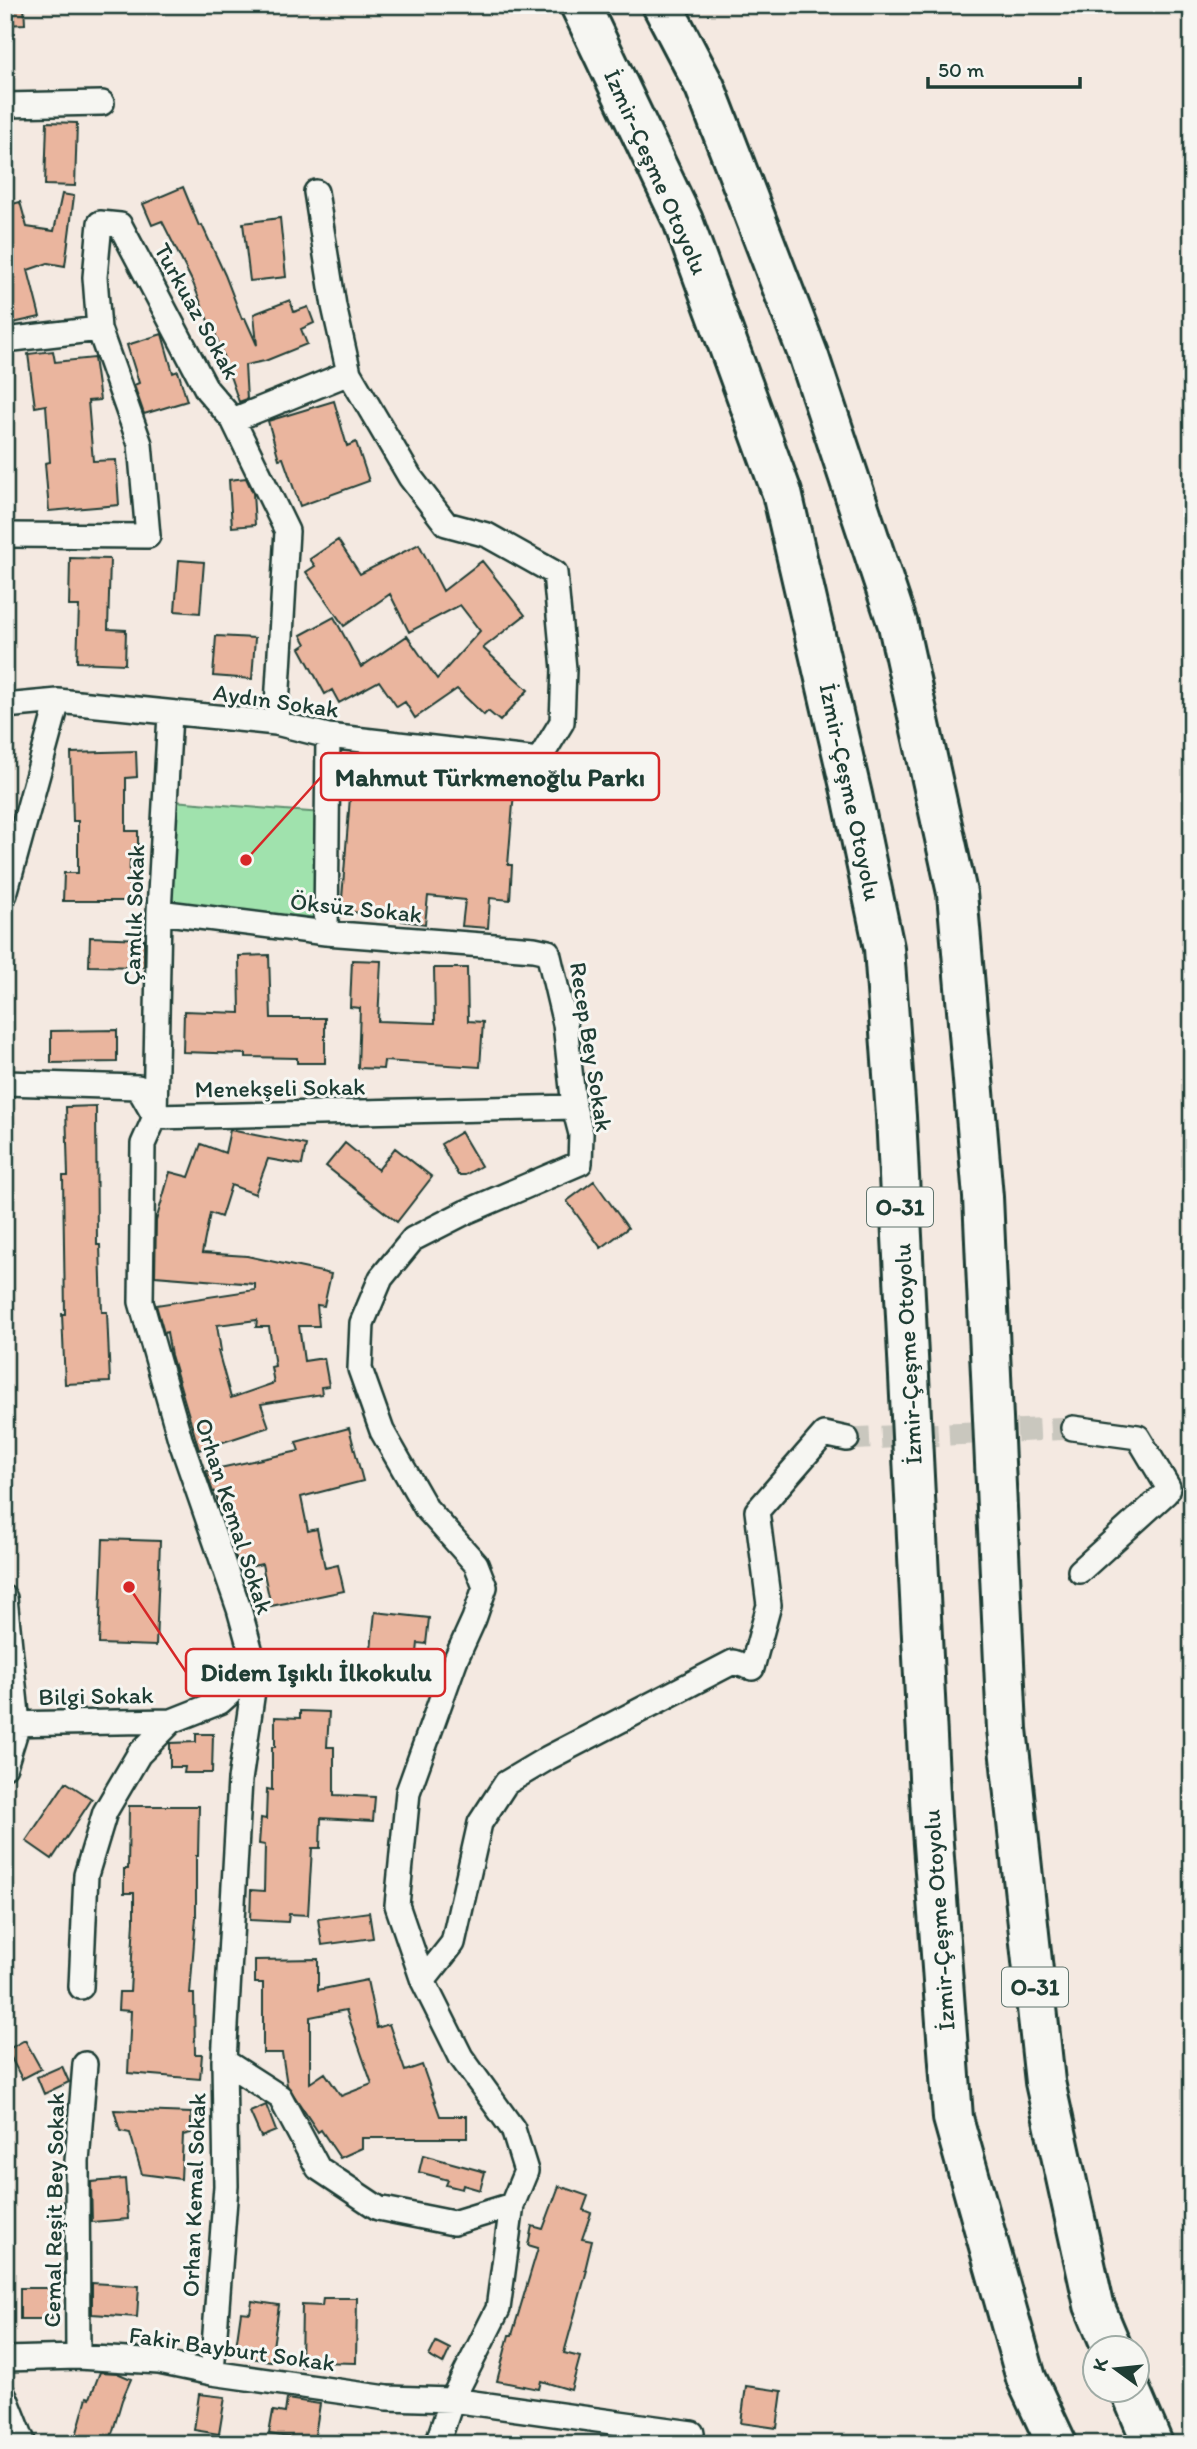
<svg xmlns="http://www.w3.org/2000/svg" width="1197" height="2449" font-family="Itim,sans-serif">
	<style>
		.green { fill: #a0e2ad; stroke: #609070; stroke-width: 2 }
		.building { fill: #eab59e; stroke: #1f3d34; stroke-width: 2; fill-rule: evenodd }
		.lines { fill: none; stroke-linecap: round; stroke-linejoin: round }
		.street-tunnel { stroke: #c9c7be; stroke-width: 23; stroke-dasharray: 23 11; stroke-linecap: butt }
		.street-casing { stroke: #1f3d34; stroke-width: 28 }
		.highway-casing { stroke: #1f3d34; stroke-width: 44 }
		.street { stroke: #f6f6f2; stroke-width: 23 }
		.highway { stroke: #f6f6f2; stroke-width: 38 }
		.labels { text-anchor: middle; stroke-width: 6; stroke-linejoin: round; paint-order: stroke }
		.shield { fill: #f6f6f2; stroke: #60746d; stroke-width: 2 }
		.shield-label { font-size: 23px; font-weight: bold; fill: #1f3d34 }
		.street-label { font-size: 24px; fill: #1f3d34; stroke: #f6f6f2 }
		.leader { fill: none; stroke: #d62828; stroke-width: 2.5 }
		.callout-dot { fill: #d62828; stroke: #f6f6f2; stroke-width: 2.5 }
		.callout { fill: #f6f6f2; stroke: #d62828; stroke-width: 2.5 }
		.callout-label { font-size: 26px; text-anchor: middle; font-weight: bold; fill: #1f3d34 }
	</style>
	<rect width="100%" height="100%" fill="#f4e9e1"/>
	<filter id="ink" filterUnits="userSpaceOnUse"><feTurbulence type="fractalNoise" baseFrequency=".0143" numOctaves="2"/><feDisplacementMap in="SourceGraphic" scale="14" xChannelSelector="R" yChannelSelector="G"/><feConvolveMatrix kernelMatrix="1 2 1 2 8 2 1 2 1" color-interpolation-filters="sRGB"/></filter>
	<g filter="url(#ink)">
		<path class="green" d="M 173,801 L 322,813 L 320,918 L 170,907 Z"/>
		<path class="building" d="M 5,5 L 24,5 L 25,24 L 5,25 Z
			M 47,122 L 77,123 L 75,186 L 45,185 Z
			M 183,187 L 199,226 L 202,225 L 225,275 L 242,319 L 245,318 L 257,345 L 254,314 L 290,300 L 294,312 L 308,307 L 314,323 L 301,329 L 307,344 L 265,361 L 245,365 L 247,399 L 239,402 L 214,330 L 212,331 L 193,283 L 162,221 L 152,225 L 143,204 Z
			M 62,194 L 74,196 L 65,266 L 48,263 L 28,270 L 40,317 L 13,323 L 6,292 L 10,291 L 5,276 L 5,206 L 20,202 L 27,227 L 54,231 Z
			M 280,218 L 286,277 L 250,281 L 243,223 Z
			M 162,334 L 173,373 L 178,371 L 187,401 L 144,414 L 134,385 L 139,383 L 127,345 Z
			M 53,351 L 55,362 L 94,358 L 100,400 L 88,401 L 93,461 L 116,460 L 119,505 L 49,511 L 45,463 L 50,462 L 46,405 L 35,407 L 28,354 Z
			M 334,401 L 347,446 L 356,442 L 369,481 L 300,506 L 283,458 L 279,459 L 268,421 Z
			M 246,478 L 253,493 L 255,525 L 232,527 L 229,480 Z
			M 338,540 L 360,574 L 419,544 L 443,591 L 482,561 L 525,615 L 483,648 L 528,690 L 500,721 L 488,711 L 484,715 L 457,689 L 415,718 L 405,702 L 397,707 L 379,681 L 339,703 L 332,690 L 325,694 L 300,648 L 306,644 L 301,635 L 334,617 L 361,667 L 407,636 L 437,679 L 480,631 L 460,605 L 409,632 L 390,594 L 344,626 L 306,572 L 315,566 L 310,559 Z
			M 70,558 L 110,559 L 108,629 L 126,630 L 125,664 L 77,662 L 79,606 L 69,606 Z
			M 179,560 L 204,562 L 200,613 L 175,611 Z
			M 216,636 L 255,638 L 252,679 L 213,676 Z
			M 136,751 L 137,777 L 126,778 L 126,831 L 138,831 L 138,857 L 130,857 L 129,901 L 63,901 L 64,873 L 78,873 L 78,821 L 73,821 L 71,753 Z
			M 352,772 L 404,776 L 404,781 L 514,792 L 508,865 L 512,865 L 510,900 L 490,898 L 488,928 L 462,926 L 465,900 L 428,896 L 425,924 L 402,921 L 403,917 L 341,911 Z
			M 90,937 L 144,939 L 144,967 L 89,966 Z
			M 269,955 L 271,1018 L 325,1018 L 325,1063 L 297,1063 L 297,1058 L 246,1057 L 246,1054 L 183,1052 L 184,1011 L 240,1013 L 239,956 Z
			M 352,960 L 381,961 L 378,1021 L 435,1023 L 434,968 L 467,968 L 468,1021 L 483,1022 L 480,1067 L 384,1061 L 383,1069 L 358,1068 L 360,1008 L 350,1007 Z
			M 117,1030 L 117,1062 L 51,1063 L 51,1031 Z
			M 96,1106 L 97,1245 L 100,1245 L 102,1312 L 107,1312 L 110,1382 L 65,1384 L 62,1314 L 65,1314 L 63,1176 L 68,1176 L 66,1107 Z
			M 230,1130 L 306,1145 L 302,1165 L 268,1159 L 255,1194 L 231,1185 L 221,1217 L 210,1213 L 202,1253 L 247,1256 L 331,1274 L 324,1306 L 317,1305 L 319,1326 L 299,1326 L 304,1361 L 324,1358 L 329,1386 L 321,1387 L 322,1394 L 261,1404 L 269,1427 L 199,1450 L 171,1355 L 167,1332 L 164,1333 L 156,1305 L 255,1290 L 255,1284 L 155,1276 L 156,1221 L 170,1172 L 189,1177 L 201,1144 L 225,1153 ZM 257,1320 L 256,1327 L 269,1327 L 275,1366 L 271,1367 L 274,1383 L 231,1398 L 218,1351 L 221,1351 L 217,1325 Z
			M 461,1132 L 481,1166 L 465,1175 L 458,1175 L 441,1144 Z
			M 345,1143 L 378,1170 L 395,1148 L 432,1177 L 397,1222 L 326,1166 Z
			M 594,1181 L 628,1228 L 601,1248 L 567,1201 Z
			M 349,1428 L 363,1481 L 301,1497 L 308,1531 L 317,1529 L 325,1568 L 338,1565 L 344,1591 L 271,1606 L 262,1564 L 240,1569 L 219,1510 L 216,1492 L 213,1492 L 206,1471 L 299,1451 L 296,1442 Z
			M 103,1539 L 160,1541 L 156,1646 L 99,1644 Z
			M 375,1612 L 429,1618 L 426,1644 L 418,1643 L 415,1672 L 369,1667 Z
			M 300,1711 L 329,1712 L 327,1747 L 334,1747 L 334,1795 L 375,1797 L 373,1821 L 321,1818 L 320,1848 L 312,1848 L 308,1915 L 289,1914 L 288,1922 L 250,1920 L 251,1890 L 264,1891 L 265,1845 L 259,1844 L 261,1818 L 266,1819 L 267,1789 L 272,1790 L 272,1747 L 275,1747 L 275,1717 L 300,1718 Z
			M 196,1734 L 213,1734 L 212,1773 L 184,1773 L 185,1767 L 170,1767 L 170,1743 L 196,1742 Z
			M 66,1782 L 92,1799 L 52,1859 L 26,1841 Z
			M 129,1806 L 199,1806 L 198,1856 L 196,1856 L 196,1917 L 190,1994 L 194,1994 L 195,2054 L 202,2054 L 200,2079 L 128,2073 L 131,2011 L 118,2010 L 119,1992 L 130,1992 L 134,1921 L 134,1893 L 124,1893 L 124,1869 L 128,1869 Z
			M 369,1912 L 373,1938 L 322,1945 L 318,1919 Z
			M 318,1959 L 318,1990 L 367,1980 L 377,2028 L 389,2024 L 405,2071 L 422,2065 L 440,2116 L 467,2116 L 467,2138 L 362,2138 L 362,2148 L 340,2158 L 321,2130 L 318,2132 L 287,2085 L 282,2053 L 263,2053 L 263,1983 L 255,1983 L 255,1960 ZM 346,2010 L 372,2084 L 341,2096 L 325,2073 L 310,2083 L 310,2017 Z
			M 25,2040 L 41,2069 L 22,2079 L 7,2050 Z
			M 62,2066 L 69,2082 L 44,2094 L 37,2077 Z
			M 266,2105 L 276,2131 L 261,2137 L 250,2112 Z
			M 114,2110 L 191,2113 L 191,2133 L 183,2135 L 181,2179 L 142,2174 L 130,2133 L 120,2131 Z
			M 423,2155 L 485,2172 L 480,2190 L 463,2185 L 462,2189 L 446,2185 L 448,2180 L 419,2172 Z
			M 125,2179 L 128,2219 L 92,2222 L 91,2182 Z
			M 559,2186 L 588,2196 L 583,2210 L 591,2213 L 582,2239 L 592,2241 L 585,2270 L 587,2270 L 564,2353 L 580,2357 L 571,2390 L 541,2381 L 539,2389 L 497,2381 L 509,2335 L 512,2335 L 538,2248 L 528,2245 L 532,2226 L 543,2229 Z
			M 92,2283 L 139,2286 L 137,2317 L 92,2314 Z
			M 20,2288 L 52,2288 L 52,2319 L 20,2319 Z
			M 323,2298 L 357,2298 L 356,2363 L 316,2362 L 316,2367 L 301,2367 L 302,2305 L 322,2306 Z
			M 252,2301 L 279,2305 L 271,2361 L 244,2357 L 246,2348 L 236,2347 L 241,2312 L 250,2313 Z
			M 436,2342 L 450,2349 L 443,2364 L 429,2356 Z
			M 100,2372 L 117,2373 L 131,2379 L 122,2400 L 109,2444 L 76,2436 L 87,2397 L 90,2398 Z
			M 746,2386 L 782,2391 L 777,2428 L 741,2423 Z
			M 199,2394 L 225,2397 L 219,2434 L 194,2430 Z
			M 287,2399 L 320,2404 L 314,2441 L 269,2434 L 273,2411 L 285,2413 Z"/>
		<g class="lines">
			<path class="street-tunnel" d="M 847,1439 L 1073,1428"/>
			<defs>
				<path id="street" d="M 5,105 L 102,103
					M 5,340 L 99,329
					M 233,420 L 287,531 L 276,723
					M 5,535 L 148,536 L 140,444 L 99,329 L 95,277 L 100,223 L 120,225 L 207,390 L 233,420 L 349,373
					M 5,706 L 58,701 L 276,723 L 328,736 L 539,760 L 562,722 L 564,669 L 555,573 L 487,535 L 446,524 L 410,477 L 349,373 L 334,306 L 316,192
					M 170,714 L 159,912 L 155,1117 L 143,1144 L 141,1302 L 180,1439 L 239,1609 L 256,1670 L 240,1780 L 224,2061 L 280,2097 L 318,2168 L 378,2208 L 453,2223 L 512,2205
					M 5,894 L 58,701
					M 159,912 L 326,933 L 534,949 L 548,952 L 565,1024 L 574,1107 L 581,1134 L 580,1163 L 466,1212 L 413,1239 L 381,1278 L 362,1323 L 360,1369 L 382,1431 L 426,1508 L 476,1564 L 485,1587 L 474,1619 L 455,1661 L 408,1792 L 397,1905 L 423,1981 L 461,2057 L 513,2129 L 526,2171 L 512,2205 L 498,2309 L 452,2400 L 437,2444
					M 326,933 L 328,736
					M 5,1083 L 138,1087 L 155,1117 L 574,1107
					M 1073,1428 L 1138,1437 L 1168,1487 L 1166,1493 L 1080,1571
					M 5,1598 L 18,1724 L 5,1766
					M 5,1724 L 172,1721 L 220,1702 L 256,1670
					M 423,1981 L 453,1943 L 480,1823 L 506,1783 L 548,1758 L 733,1662 L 752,1668 L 769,1605 L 757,1511 L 824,1434 L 847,1439
					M 81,1987 L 86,1875 L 105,1812 L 139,1754 L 172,1721
					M 78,2357 L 77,2161 L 85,2064
					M 5,2359 L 78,2357 L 159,2362 L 212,2373 L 387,2398 L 452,2400 L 692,2433
					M 212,2373 L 226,2186 L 224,2061
					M 5,2396 L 24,2444"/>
				<path id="highway" d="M 580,5 L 683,221 L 782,493 L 852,795 L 884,948 L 896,1116 L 931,1817 L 953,2118 L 1026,2378 L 1057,2444
					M 662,5 L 705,87 L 809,357 L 898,625 L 957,893 L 983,1197 L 1007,1729 L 1045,2082 L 1094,2305 L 1112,2348
					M 1130,2390 L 1153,2444"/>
			</defs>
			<use href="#street" class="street-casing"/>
			<use href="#highway" class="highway-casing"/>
			<use href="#street" class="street"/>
			<use href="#highway" class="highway"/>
		</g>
	</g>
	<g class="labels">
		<g class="shield">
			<rect x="867" y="1187.5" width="66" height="39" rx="5"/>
			<rect x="1002" y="1967.5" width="66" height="39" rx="5"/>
		</g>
		<g class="shield-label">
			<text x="900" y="1215">O-31</text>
			<text x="1035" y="1995">O-31</text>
		</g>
		<g class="street-label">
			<text transform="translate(656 172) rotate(66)" y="8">İzmir-Çeşme Otoyolu</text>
			<text transform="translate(197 311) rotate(61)" y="8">Turkuaz Sokak</text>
			<text transform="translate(276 701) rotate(8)" y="8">Aydın Sokak</text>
			<text transform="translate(850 792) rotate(78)" y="8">İzmir-Çeşme Otoyolu</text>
			<text transform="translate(356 908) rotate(6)" y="8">Öksüz Sokak</text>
			<text transform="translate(134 915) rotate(-88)" y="8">Çamlık Sokak</text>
			<text transform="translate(591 1047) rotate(81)" y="8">Recep Bey Sokak</text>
			<text transform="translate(280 1088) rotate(-1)" y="8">Menekşeli Sokak</text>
			<text transform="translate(908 1354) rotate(-93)" y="8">İzmir-Çeşme Otoyolu</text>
			<text transform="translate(234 1516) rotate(72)" y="8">Orhan Kemal Sokak</text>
			<text transform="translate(96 1696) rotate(-1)" y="8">Bilgi Sokak</text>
			<text transform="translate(939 1920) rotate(-94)" y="8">İzmir-Çeşme Otoyolu</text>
			<text transform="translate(194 2195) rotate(-88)" y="8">Orhan Kemal Sokak</text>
			<text transform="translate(54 2210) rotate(-89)" y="8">Cemal Reşit Bey Sokak</text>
			<text transform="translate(232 2349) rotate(8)" y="8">Fakir Bayburt Sokak</text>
		</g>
	</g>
	<path class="leader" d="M246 860L321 777M129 1587L186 1672"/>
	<g class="callout-dot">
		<circle cx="246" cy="860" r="7"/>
		<circle cx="129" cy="1587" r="7"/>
	</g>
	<g class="callout">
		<rect x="321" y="753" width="338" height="47" rx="7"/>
		<rect x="186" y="1649" width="259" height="47" rx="7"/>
	</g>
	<g class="callout-label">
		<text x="490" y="786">Mahmut Türkmenoğlu Parkı</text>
		<text x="316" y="1681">Didem Işıklı İlkokulu</text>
	</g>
	<rect width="1197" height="2449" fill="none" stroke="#f6f6f2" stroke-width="28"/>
	<rect x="14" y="14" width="1169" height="2421" fill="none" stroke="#1f3d34" stroke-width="2.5" filter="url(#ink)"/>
	<g transform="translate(1116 2369) rotate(285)"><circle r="33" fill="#f6f6f2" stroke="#a0aca6" stroke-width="2"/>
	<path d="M0-5L12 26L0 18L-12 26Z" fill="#1f3d34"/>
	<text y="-10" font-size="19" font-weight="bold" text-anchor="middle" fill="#1f3d34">K</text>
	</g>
	<path d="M928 77v10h152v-10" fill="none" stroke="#1f3d34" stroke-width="3.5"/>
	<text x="938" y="77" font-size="21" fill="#1f3d34" stroke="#f6f6f2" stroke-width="5" paint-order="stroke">50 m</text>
</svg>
